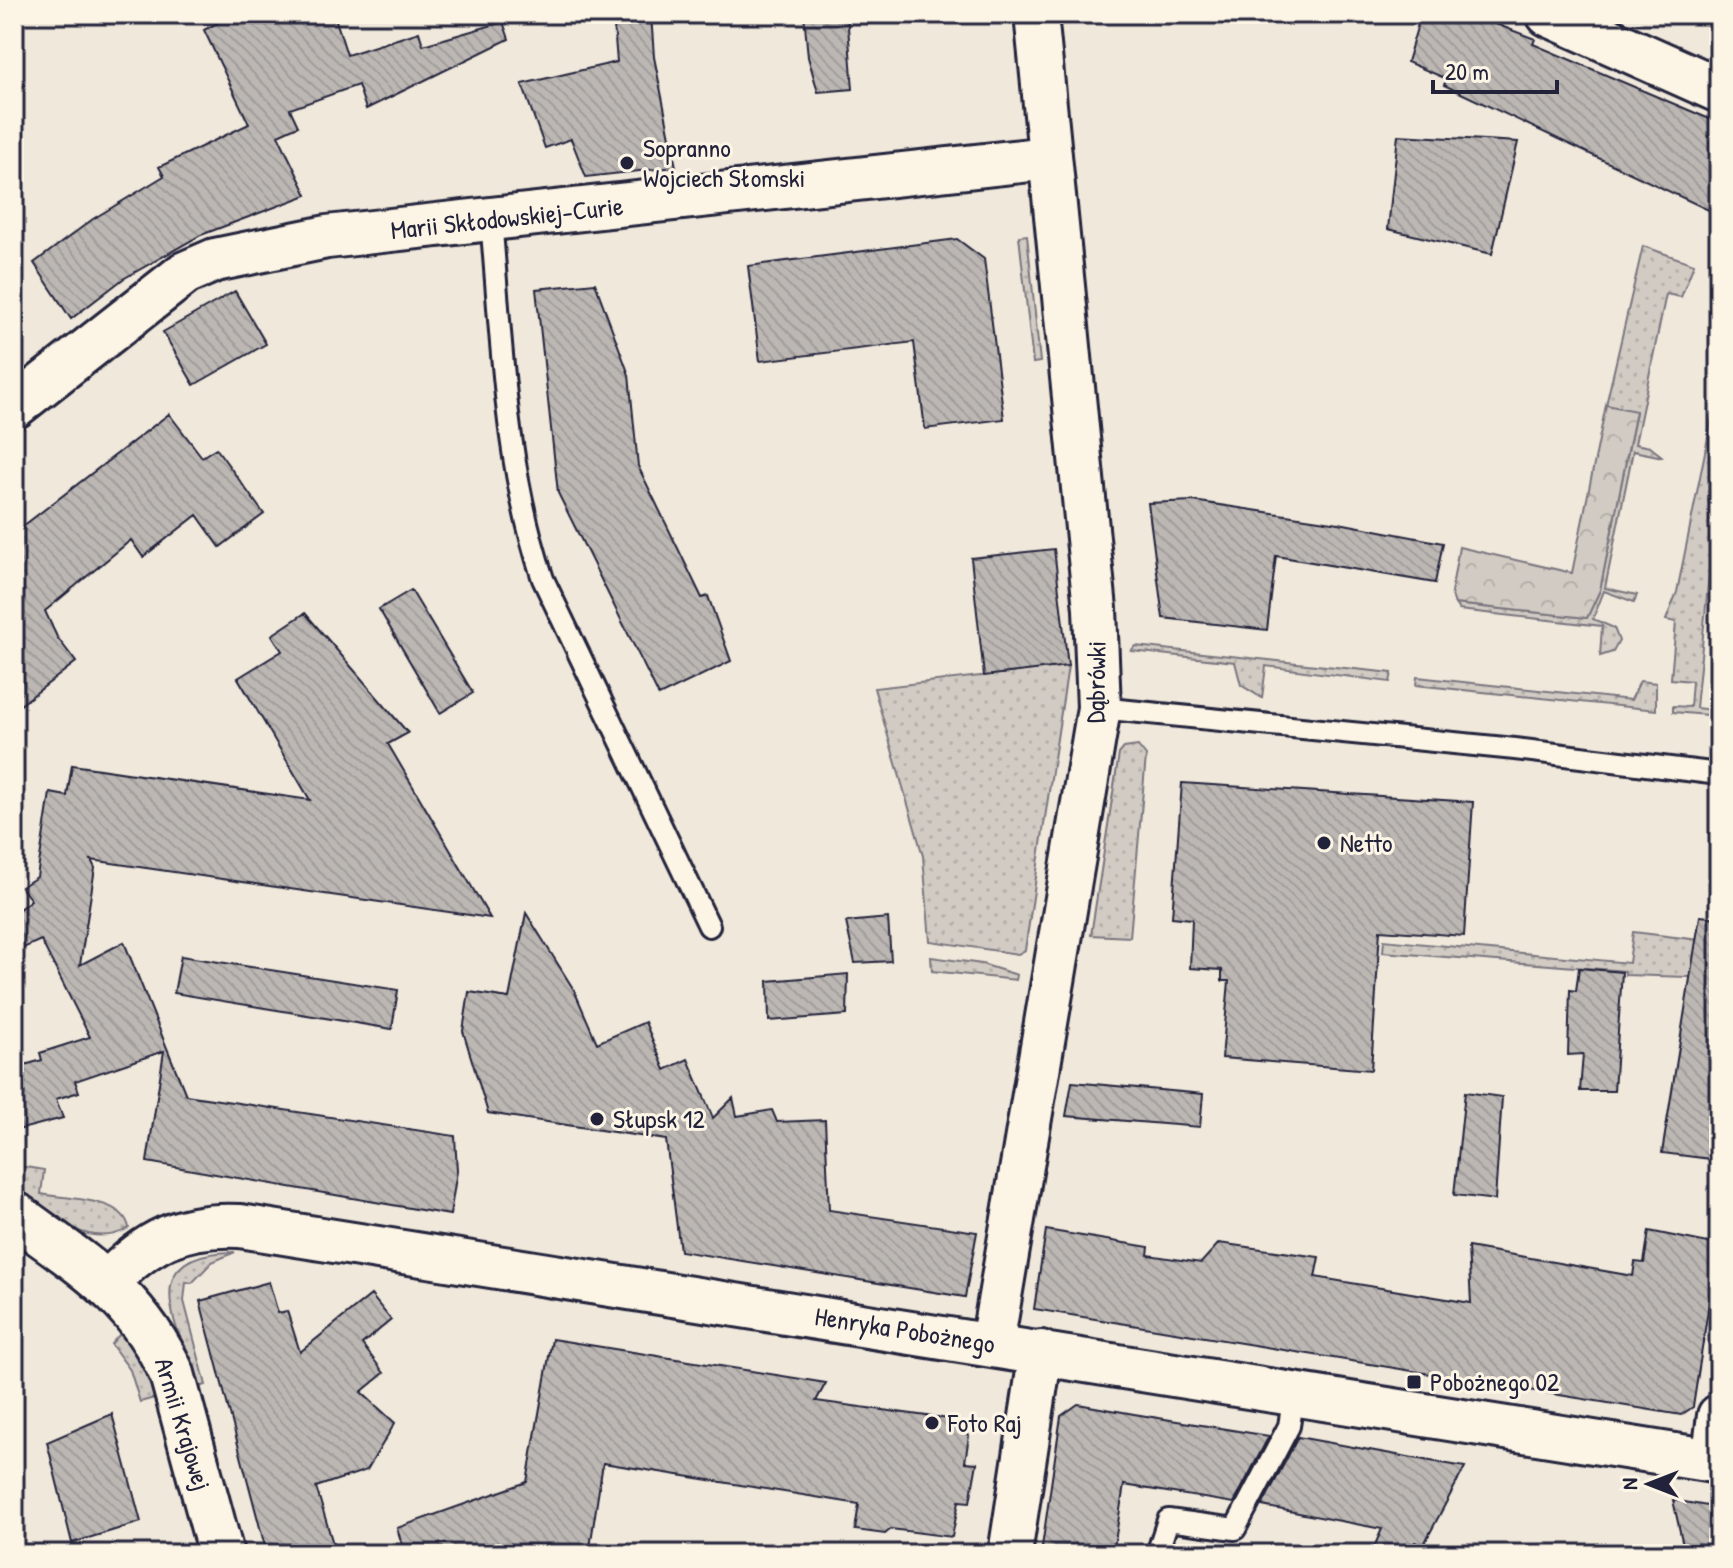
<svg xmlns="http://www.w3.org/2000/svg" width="1733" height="1568" font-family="'Patrick Hand',sans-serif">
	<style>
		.grass { fill: url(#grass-dots); stroke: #7a767f; stroke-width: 2 }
		.forest { fill: url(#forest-crowns); stroke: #7a767f; stroke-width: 2 }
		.building { fill: url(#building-back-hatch); stroke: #22223b; stroke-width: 2 }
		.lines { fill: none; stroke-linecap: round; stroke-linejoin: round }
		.service-casing { stroke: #22223b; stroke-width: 26 }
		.minor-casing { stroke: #22223b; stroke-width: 48 }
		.tertiary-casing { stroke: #22223b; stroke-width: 50 }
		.secondary-casing { stroke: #22223b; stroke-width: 50 }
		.service { stroke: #fcf5e5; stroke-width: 20 }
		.minor { stroke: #fcf5e5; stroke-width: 42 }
		.tertiary { stroke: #fcf5e5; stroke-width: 44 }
		.secondary { stroke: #fcf5e5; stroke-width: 44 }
		.poi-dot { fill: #22223b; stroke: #fcf5e5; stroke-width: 3 }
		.labels { text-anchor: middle; stroke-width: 6; stroke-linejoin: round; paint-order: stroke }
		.poi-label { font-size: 26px; fill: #22223b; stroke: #fcf5e5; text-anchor: start }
		.street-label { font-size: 26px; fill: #22223b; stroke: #fcf5e5 }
	</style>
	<defs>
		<pattern id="grass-dots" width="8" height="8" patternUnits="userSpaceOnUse" patternTransform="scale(2)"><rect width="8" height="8" fill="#d1cbc3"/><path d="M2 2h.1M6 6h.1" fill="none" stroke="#b3aea8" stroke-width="1.8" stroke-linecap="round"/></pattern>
		<pattern id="forest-crowns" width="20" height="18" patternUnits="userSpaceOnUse" patternTransform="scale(2)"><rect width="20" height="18" fill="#d1cbc3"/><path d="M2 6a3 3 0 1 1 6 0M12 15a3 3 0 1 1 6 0" fill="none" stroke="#b3aea8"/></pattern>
		<pattern id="building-back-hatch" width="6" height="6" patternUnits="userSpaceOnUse" patternTransform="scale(2)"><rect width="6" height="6" fill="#bcb7b3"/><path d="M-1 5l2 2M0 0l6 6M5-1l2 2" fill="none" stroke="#a19d9b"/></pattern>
	</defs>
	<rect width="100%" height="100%" fill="#efe8db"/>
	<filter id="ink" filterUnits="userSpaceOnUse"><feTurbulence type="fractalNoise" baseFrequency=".0125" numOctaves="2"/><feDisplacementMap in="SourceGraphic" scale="16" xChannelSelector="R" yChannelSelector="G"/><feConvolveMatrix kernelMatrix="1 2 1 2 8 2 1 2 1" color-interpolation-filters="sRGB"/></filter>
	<g filter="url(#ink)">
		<path class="grass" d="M 1027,235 L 1040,362 L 1033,363 L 1019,236 Z
			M 1643,246 L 1694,264 L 1681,297 L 1666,294 L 1635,444 L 1650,447 L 1663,457 L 1633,451 L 1605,588 L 1637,595 L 1634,602 L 1604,591 L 1593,619 L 1614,628 L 1619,641 L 1613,652 L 1600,656 L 1602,626 L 1459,610 L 1455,604 L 1587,618 L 1600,590 L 1636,412 L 1606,405 Z
			M 1713,412 L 1716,413 L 1708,500 L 1713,533 L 1696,708 L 1719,711 L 1719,716 L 1673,712 L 1673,706 L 1690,707 L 1692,681 L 1671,679 L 1676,622 L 1666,620 L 1677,592 Z
			M 1135,646 L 1392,673 L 1390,682 L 1266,666 L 1262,698 L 1241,685 L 1235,662 L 1131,651 Z
			M 1068,666 L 1025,950 L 1018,954 L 930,941 L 923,856 L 874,688 Z
			M 1417,677 L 1631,700 L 1640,681 L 1656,683 L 1656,710 L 1416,685 Z
			M 1138,746 L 1146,756 L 1130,937 L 1091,935 L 1119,754 L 1124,748 Z
			M 1633,932 L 1716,942 L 1719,978 L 1625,975 L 1625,971 L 1383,952 L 1384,940 L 1629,963 Z
			M 931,957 L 982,964 L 1017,975 L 1016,980 L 932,971 Z
			M 14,1165 L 44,1170 L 41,1194 C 66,1199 124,1197 129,1228 C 86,1253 46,1211 14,1186 Z
			M 235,1252 L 212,1262 L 192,1283 L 186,1282 L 184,1301 L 206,1385 L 198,1387 C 180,1331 130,1252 235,1252 Z
			M 119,1335 L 129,1336 L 140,1351 L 158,1397 L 140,1402 L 130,1370 L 111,1344 Z"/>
		<path class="forest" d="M 1606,405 L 1636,411 L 1600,590 L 1587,618 L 1455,604 L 1451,593 L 1459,547 L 1572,573 Z"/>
		<path class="building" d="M 234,14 L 334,14 L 347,55 L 419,32 L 423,45 L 503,22 L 509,39 L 366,109 L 358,85 L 290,109 L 298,126 L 278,135 L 307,195 L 201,235 L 123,279 L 71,319 L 34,263 L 93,219 L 164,176 L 159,167 L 249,124 L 204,30 Z
			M 613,14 L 651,14 L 654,57 L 676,167 L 586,177 L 571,139 L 545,148 L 522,84 L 617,62 Z
			M 804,14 L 847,14 L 853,89 L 818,92 L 808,57 Z
			M 1421,14 L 1470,14 L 1535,39 L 1533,44 L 1719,123 L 1719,215 L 1444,85 L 1447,79 L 1407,62 Z
			M 1398,135 L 1518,142 L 1492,254 L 1388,229 Z
			M 957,239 L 984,259 L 1004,419 L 925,429 L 914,342 L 760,361 L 748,266 Z
			M 595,283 L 629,375 L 638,466 L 702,598 L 708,596 L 731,661 L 659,696 L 558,493 L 536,289 Z
			M 235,291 L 266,344 L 194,385 L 163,332 Z
			M 169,414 L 202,457 L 216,448 L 264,514 L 220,547 L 197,515 L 143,557 L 131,540 L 45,611 L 57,637 L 76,662 L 14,710 L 14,533 Z
			M 1193,501 L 1339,523 L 1443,543 L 1435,583 L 1276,556 L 1267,630 L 1163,618 L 1148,503 Z
			M 1054,549 L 1068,666 L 984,676 L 971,558 Z
			M 411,590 L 473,693 L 440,713 L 379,609 Z
			M 305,613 L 408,733 L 388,744 L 490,918 L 91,860 L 95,868 L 80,965 L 124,942 L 186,1095 L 455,1136 L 457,1171 L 450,1215 L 147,1162 L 164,1051 L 75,1081 L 79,1092 L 56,1099 L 63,1118 L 14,1131 L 14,1068 L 42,1060 L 40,1053 L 90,1037 L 41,940 L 14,952 L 14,913 L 31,900 L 21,887 L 37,877 L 50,793 L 67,796 L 72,765 L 310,800 L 238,678 L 282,651 L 272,635 Z
			M 1182,783 L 1473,802 L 1464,936 L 1380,930 L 1371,1070 L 1222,1058 L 1229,981 L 1222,981 L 1222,970 L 1190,968 L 1192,919 L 1172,917 Z
			M 526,913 L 574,990 L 597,1043 L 645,1022 L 665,1070 L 688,1059 L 713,1118 L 733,1098 L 737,1116 L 772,1110 L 777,1122 L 825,1120 L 829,1210 L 977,1232 L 965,1297 L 680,1251 L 666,1140 L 488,1113 L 463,1031 L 469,992 L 509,998 Z
			M 1700,916 L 1719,918 L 1719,1160 L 1662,1153 Z
			M 888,918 L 891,961 L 855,963 L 846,922 Z
			M 181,956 L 398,990 L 392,1029 L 174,993 Z
			M 1579,968 L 1622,972 L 1614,1091 L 1580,1091 L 1583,1054 L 1568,1055 L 1570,990 L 1576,991 Z
			M 848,974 L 847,1015 L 769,1021 L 768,981 Z
			M 1072,1082 L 1203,1094 L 1200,1127 L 1066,1116 Z
			M 1465,1092 L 1502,1097 L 1495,1200 L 1454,1195 Z
			M 1046,1230 L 1149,1247 L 1148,1255 L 1201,1263 L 1219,1243 L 1319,1257 L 1315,1277 L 1471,1303 L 1468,1247 L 1633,1276 L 1635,1262 L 1644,1263 L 1649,1231 L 1718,1245 L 1693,1407 L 1681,1415 L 1034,1309 Z
			M 269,1282 L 278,1313 L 287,1311 L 300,1352 L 371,1295 L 391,1320 L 362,1344 L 384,1373 L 361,1392 L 395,1423 L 367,1470 L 316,1487 L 336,1554 L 267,1554 L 200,1301 Z
			M 552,1339 L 826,1383 L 816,1401 L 956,1420 L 969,1436 L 965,1462 L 977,1463 L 970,1502 L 959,1501 L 952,1537 L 891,1529 L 885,1534 L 855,1530 L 859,1504 L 603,1463 L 589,1554 L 405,1554 L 397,1528 L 527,1482 Z
			M 1078,1404 L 1134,1414 L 1269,1436 L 1234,1503 L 1124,1485 L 1113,1554 L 1041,1554 L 1061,1416 Z
			M 112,1414 L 141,1522 L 72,1543 L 47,1442 Z
			M 1298,1437 L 1419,1459 L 1465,1467 L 1423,1546 L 1415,1542 L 1409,1554 L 1371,1554 L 1382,1529 L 1262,1506 Z
			M 1673,1500 L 1719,1508 L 1719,1554 L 1685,1554 Z"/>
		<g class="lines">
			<defs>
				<path id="service" d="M 491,220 C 502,342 504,462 543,579 L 709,926
					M 1099,708 L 1515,749 L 1719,774
					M 1157,1554 L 1168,1520 L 1235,1529 L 1289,1426 L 1294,1394"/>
				<path id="minor" d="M 14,407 L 185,273 L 215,260 L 327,237 L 1049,158
					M 107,1283 C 147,1241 181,1223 240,1226 L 1719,1462
					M 992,1344 L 1099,708 L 1095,609 L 1036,14
					M 1713,1461 L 1719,1416
					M 1010,1554 L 1041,1352"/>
				<path id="tertiary" d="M 14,1214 C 81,1264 136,1294 172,1374 L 221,1554"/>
				<path id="secondary" d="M 1549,14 L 1719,90"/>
			</defs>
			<use href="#service" class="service-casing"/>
			<use href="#minor" class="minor-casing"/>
			<use href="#tertiary" class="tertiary-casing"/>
			<use href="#secondary" class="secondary-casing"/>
			<use href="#service" class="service"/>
			<use href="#minor" class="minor"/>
			<use href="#tertiary" class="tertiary"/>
			<use href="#secondary" class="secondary"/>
		</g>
	</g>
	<g class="poi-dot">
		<circle cx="627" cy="163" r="8"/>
		<circle cx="1324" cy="843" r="8"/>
		<circle cx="597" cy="1119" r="8"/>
		<rect x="1406" y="1374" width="16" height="16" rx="4"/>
		<circle cx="932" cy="1423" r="8"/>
	</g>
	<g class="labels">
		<g class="poi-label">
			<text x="643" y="157">Sopranno<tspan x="643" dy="30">Wojciech Słomski</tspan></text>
			<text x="1340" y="852">Netto</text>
			<text x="613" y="1128">Słupsk 12</text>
			<text x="1430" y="1391">Pobożnego 02</text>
			<text x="948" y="1432">Foto Raj</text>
		</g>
		<g class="street-label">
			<text transform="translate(507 218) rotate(-6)" y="9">Marii Skłodowskiej-Curie</text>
			<text transform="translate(1096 682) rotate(-89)" y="9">Dąbrówki</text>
			<text transform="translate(905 1330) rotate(9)" y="9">Henryka Pobożnego</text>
			<text transform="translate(183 1424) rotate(73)" y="9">Armii Krajowej</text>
		</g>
	</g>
	<rect width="1733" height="1568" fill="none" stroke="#fcf5e5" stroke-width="48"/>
	<rect x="24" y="24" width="1685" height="1520" fill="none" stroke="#22223b" stroke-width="3" filter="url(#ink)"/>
	<g transform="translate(1649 1484) rotate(270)" stroke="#fcf5e5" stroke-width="6" paint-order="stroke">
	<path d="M0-6L14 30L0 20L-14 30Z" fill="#22223b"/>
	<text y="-12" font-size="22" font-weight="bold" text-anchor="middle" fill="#22223b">N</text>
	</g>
	<path d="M1433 80v12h124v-12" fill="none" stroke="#22223b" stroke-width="4"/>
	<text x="1445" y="80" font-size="24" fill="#22223b" stroke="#fcf5e5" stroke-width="6" paint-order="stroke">20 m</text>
</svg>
